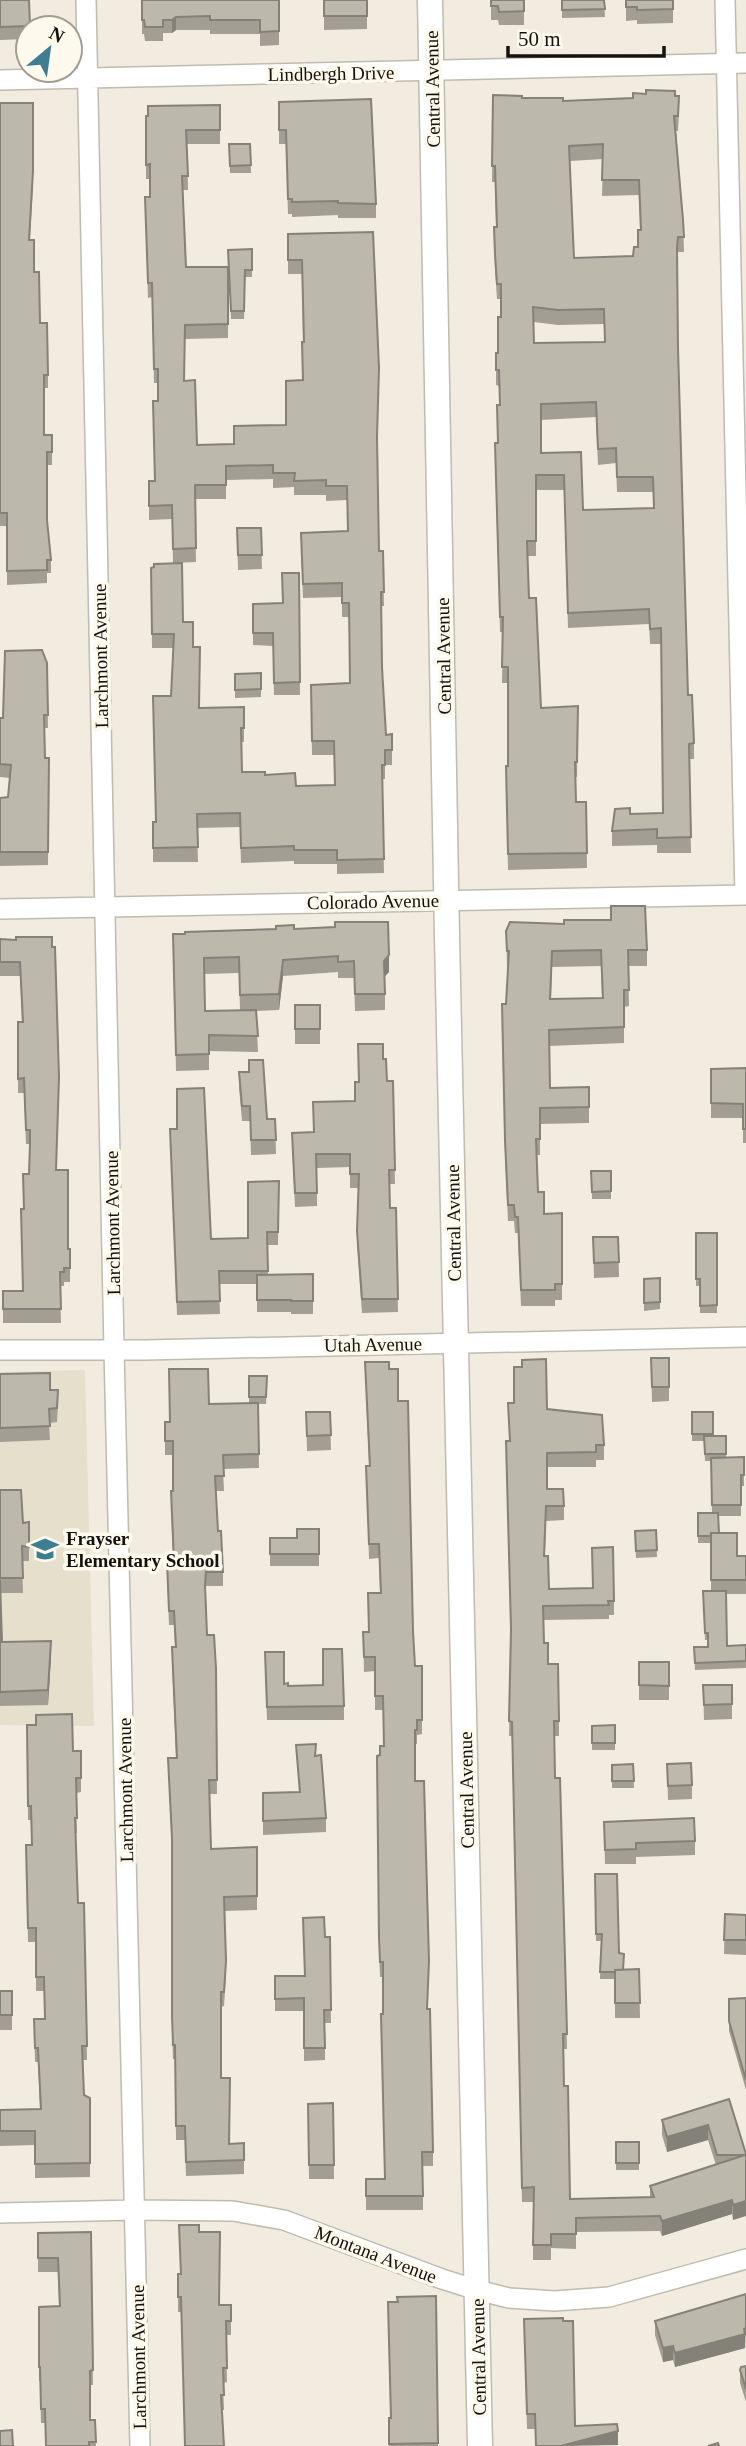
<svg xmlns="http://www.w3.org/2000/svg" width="746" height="2446" font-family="Georgia,serif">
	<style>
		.built { fill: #e6dfcb }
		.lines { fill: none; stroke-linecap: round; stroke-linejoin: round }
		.minor-casing { stroke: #bfbbaf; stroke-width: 22 }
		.tertiary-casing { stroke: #bfbbaf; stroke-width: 27 }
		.minor { stroke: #fff; stroke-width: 19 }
		.tertiary { stroke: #fff; stroke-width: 24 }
		.wall { fill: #a39e94; fill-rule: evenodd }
		.shaded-wall { fill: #848178 }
		.building { fill: #bdb8ac; stroke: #848178; stroke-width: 2; fill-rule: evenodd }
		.labels { text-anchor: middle; stroke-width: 7; stroke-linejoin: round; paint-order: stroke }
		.street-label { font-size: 19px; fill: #14120e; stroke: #fef9ed }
		.poi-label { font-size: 19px; font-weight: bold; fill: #14120e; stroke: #fef9ed; text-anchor: start }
	</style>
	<rect width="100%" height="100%" fill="#f1ecdf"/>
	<path class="built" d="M 85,1370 L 94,1726 L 0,1725 L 0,1372 Z"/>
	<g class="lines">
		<defs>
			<path id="minor" d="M 86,0 L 114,1350 L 140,2446
				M 725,0 L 745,895
				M 0,80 L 746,63
				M 0,909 L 746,895
				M 0,1350 L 145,1350 L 746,1337
				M 0,2213 L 135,2210 L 233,2211 L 284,2220 L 442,2279 L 477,2290 L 509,2298 L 555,2301 L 609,2297 L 746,2259"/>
			<path id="tertiary" d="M 430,0 L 447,937 L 480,2446"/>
		</defs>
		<use href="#minor" class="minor-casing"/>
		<use href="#tertiary" class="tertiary-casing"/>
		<use href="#minor" class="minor"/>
		<use href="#tertiary" class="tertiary"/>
	</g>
	<path class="wall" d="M 0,0 L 29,0 L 30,28 L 28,28 L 28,39 L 0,40 Z
		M 142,0 L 279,0 L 279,45 L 260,46 L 260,34 L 210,34 L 210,30 L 176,30 L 172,33 L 163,33 L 163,41 L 145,41 L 144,34 L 142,34 Z
		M 324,0 L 367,0 L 367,29 L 324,30 Z
		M 491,0 L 524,0 L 524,25 L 499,25 L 498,20 L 491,20 Z
		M 562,0 L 604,0 L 605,17 L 562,18 Z
		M 626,0 L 673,9 L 673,23 L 637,24 L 637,20 L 626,21 Z
		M 493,95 L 563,101 L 675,96 L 679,112 L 678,131 L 676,131 L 683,220 L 684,252 L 678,252 L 677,262 L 678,348 L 688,695 L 694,743 L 694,759 L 689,759 L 691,853 L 657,853 L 657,845 L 612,846 L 612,831 L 630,814 L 663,813 L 661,644 L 650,644 L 649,624 L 568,628 L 564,490 L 536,490 L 536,556 L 527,556 L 529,598 L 541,708 L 578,706 L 577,777 L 575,777 L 576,802 L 586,802 L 587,868 L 508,870 L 506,766 L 508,766 L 508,683 L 502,683 L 503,632 L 500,632 L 495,458 L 497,443 L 500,405 L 499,386 L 496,385 L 496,353 L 498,353 L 501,317 L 501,299 L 497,299 L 495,269 L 494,227 L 496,227 L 495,182 L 492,182 ZM 603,159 L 602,196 L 639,195 L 640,230 L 638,247 L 633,256 L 574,258 L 570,161 ZM 534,322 L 558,325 L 604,324 L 604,342 L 534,343 ZM 596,417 L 598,465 L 616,463 L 617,492 L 653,492 L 654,508 L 583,510 L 581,452 L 541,453 L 541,420 Z
		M 279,102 L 376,204 L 376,218 L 338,218 L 338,215 L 292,217 L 292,214 L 288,214 L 286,144 L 279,144 Z
		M 0,103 L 33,184 L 30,240 L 40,323 L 48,375 L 48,388 L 44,388 L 44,435 L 52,435 L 52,465 L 47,465 L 47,520 L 51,560 L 51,573 L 47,573 L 47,583 L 7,585 L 7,526 L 0,526 Z
		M 220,105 L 220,144 L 187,144 L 188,190 L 183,190 L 186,267 L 228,267 L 228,338 L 185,339 L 185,381 L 197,445 L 234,444 L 286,425 L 303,380 L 302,342 L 303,342 L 302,274 L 288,274 L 288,234 L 373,232 L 379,551 L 383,551 L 384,606 L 381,606 L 382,667 L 386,735 L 392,734 L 392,765 L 385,765 L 385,779 L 382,779 L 384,873 L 337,874 L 337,864 L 294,864 L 294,861 L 241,863 L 240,827 L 197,828 L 198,862 L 153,862 L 153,822 L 156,822 L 171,696 L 174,648 L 152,648 L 151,568 L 183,622 L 193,647 L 199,708 L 244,707 L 244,742 L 242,742 L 242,772 L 265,775 L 296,786 L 334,785 L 334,755 L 312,755 L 311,699 L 350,683 L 349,617 L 342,617 L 342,597 L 303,598 L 301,547 L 348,531 L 347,500 L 326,501 L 326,495 L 294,495 L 294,487 L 273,488 L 273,479 L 226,480 L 226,499 L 195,499 L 196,562 L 173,563 L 172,519 L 149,520 L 149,481 L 154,481 L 158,383 L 154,383 L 152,297 L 148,298 L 145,197 L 150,197 L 150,179 L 146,179 L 146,116 Z
		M 229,144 L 250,144 L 251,173 L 230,173 Z
		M 252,249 L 252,277 L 245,277 L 244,319 L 231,319 L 228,250 Z
		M 237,528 L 261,528 L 262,569 L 238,570 Z
		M 299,573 L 300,695 L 274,695 L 273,646 L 253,645 L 253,604 L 283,603 Z
		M 47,663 L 48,728 L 44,728 L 45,758 L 49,758 L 48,865 L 0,866 L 0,798 L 8,797 L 10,778 L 0,777 L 0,718 L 3,718 Z
		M 261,673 L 261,697 L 235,698 L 235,674 Z
		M 294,929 L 389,972 L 385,976 L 385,1010 L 355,1011 L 354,978 L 338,978 L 338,972 L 283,976 L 279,1010 L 256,1011 L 258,1052 L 209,1051 L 209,1070 L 176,1071 L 173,934 ZM 239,973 L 240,1010 L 205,1011 L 204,974 Z
		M 506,931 L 647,950 L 647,966 L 628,966 L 629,1006 L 624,1007 L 624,1043 L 549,1046 L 550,1088 L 589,1087 L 589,1123 L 540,1124 L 540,1155 L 537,1155 L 538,1192 L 544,1214 L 562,1213 L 562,1300 L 555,1300 L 555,1306 L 521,1306 L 518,1233 L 515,1233 L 514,1221 L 508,1221 L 505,1156 L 502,1004 L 506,1004 L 508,967 L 507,967 ZM 601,966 L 602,998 L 551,999 L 552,967 Z
		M 0,939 L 16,940 L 57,1170 L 68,1249 L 70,1249 L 70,1282 L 64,1282 L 64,1286 L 60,1286 L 61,1323 L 3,1323 L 3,1291 L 23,1291 L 24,1209 L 29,1174 L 30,1144 L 26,1144 L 24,1093 L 18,1093 L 18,1022 L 22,1022 L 20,976 L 0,976 Z
		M 295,1005 L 320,1005 L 320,1044 L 295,1044 Z
		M 383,1059 L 387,1081 L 393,1081 L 395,1184 L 390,1184 L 390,1208 L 396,1208 L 398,1312 L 362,1313 L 357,1245 L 359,1188 L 350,1188 L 350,1167 L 317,1168 L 317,1206 L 295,1207 L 292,1146 L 313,1132 L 355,1101 L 359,1082 Z
		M 746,1068 L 746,1143 L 743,1143 L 743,1118 L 711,1118 L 711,1069 Z
		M 239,1072 L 267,1119 L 275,1119 L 276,1154 L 251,1155 L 250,1121 L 242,1121 L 239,1087 Z
		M 170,1129 L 211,1239 L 248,1238 L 279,1181 L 278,1245 L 267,1245 L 268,1275 L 313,1274 L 313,1314 L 291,1314 L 291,1312 L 257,1312 L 257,1284 L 219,1284 L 220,1314 L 177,1315 Z
		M 591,1171 L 611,1171 L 611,1199 L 592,1199 Z
		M 696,1233 L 717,1233 L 717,1313 L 700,1313 L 700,1286 L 696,1286 Z
		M 593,1237 L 618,1237 L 619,1277 L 594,1278 Z
		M 660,1278 L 660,1309 L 644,1311 L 644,1279 Z
		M 651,1358 L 669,1358 L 669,1401 L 652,1402 Z
		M 365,1362 L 389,1369 L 398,1401 L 415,1666 L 422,1666 L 422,1734 L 417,1735 L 417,1744 L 415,1744 L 415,1781 L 428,2009 L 433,2152 L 433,2166 L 423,2166 L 423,2210 L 366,2210 L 366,2179 L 385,2179 L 383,1977 L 380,1977 L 379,1952 L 380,1755 L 384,1746 L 383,1710 L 375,1710 L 375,1671 L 364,1672 L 363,1632 L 369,1632 L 380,1593 L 379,1558 L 369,1559 L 366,1466 L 369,1466 Z
		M 0,1374 L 50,1390 L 58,1404 L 57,1422 L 49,1423 L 50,1440 L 0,1442 Z
		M 249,1376 L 267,1376 L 266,1404 L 258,1404 L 259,1468 L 223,1469 L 224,1491 L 216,1491 L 218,1531 L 223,1572 L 223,1586 L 206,1586 L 206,1595 L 207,1635 L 216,1668 L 217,1794 L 210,1794 L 211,1849 L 257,1847 L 257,1910 L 224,1911 L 226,1976 L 224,2006 L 221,2007 L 221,2078 L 229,2144 L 244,2143 L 244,2174 L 186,2176 L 185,2140 L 176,2140 L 175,2059 L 173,2059 L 172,2029 L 172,1852 L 168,1758 L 176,1758 L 172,1662 L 172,1647 L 175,1647 L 174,1625 L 169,1625 L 167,1575 L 173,1561 L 171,1505 L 171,1491 L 173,1491 L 173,1455 L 165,1455 L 165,1422 L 170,1422 L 209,1404 L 249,1403 Z
		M 547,1409 L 604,1445 L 604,1460 L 596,1460 L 596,1467 L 547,1467 L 547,1489 L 564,1506 L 564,1520 L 546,1521 L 545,1556 L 549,1589 L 614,1601 L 614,1615 L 609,1615 L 609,1619 L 543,1620 L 544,1643 L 559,1721 L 559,1736 L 554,1736 L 555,1778 L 566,1995 L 567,2049 L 563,2049 L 564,2086 L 570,2199 L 650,2197 L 650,2186 L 716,2165 L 708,2140 L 667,2152 L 662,2135 L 662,2120 L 729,2099 L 746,2154 L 733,2220 L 732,2214 L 662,2236 L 660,2231 L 576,2232 L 576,2249 L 551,2248 L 551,2260 L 533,2260 L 533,2202 L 522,2202 L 512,1736 L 509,1736 L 511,1637 L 509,1441 Z
		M 306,1412 L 330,1412 L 331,1450 L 307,1451 Z
		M 692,1412 L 713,1412 L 713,1436 L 726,1436 L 726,1457 L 744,1457 L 744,1486 L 741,1486 L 741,1516 L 718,1516 L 719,1533 L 737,1556 L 746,1556 L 746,1594 L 726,1594 L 727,1646 L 746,1645 L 746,1668 L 695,1670 L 694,1647 L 708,1647 L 708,1640 L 705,1640 L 703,1591 L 711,1591 L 711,1543 L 698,1543 L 698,1513 L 712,1513 L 711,1461 L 705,1461 L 704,1441 L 692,1441 Z
		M 0,1490 L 23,1523 L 29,1522 L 29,1561 L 22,1561 L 23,1593 L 0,1593 L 2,1642 L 51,1655 L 48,1705 L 0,1706 Z
		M 319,1529 L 319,1566 L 270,1566 L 270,1538 L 297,1538 Z
		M 656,1530 L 657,1557 L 636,1558 L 635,1531 Z
		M 639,1662 L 669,1662 L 669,1700 L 639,1700 Z
		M 265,1665 L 288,1686 L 344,1706 L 344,1720 L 267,1720 Z
		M 703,1685 L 732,1685 L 732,1719 L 704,1720 Z
		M 27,1725 L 73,1751 L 81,1751 L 81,1792 L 76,1793 L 77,1833 L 75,1833 L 78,1903 L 84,1903 L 87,2060 L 83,2060 L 84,2095 L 90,2098 L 90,2177 L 35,2178 L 35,2145 L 0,2146 L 0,2110 L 40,2109 L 38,2062 L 35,2062 L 34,2019 L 44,2019 L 44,1991 L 36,1991 L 36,1942 L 28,1942 L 26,1845 L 32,1845 L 31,1820 L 28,1820 Z
		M 615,1725 L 615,1750 L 592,1750 L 592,1726 Z
		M 296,1745 L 316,1756 L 326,1818 L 326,1832 L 263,1835 L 263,1821 L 299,1792 Z
		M 633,1764 L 634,1788 L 612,1788 L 612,1765 Z
		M 667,1764 L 692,1785 L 692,1799 L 668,1800 Z
		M 604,1822 L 695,1841 L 695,1855 L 636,1857 L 636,1864 L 605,1864 Z
		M 595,1874 L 623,1970 L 639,1969 L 640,2018 L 615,2018 L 615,1979 L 600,1979 L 601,1941 L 596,1941 Z
		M 725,1914 L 746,1915 L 746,1955 L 724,1954 Z
		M 325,1937 L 330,1937 L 331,2023 L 325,2023 L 325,2060 L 304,2061 L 304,2011 L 275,2011 L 275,1976 L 305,1976 Z
		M 0,1991 L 12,1991 L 12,2030 L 0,2030 Z
		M 746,1998 L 746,2090 L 729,2031 L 729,1999 Z
		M 333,2103 L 334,2179 L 309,2179 L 308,2104 Z
		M 616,2142 L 639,2142 L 639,2170 L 616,2170 Z
		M 91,2232 L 93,2385 L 90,2385 L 90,2420 L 95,2420 L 96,2446 L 45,2446 L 45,2423 L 41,2423 L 40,2381 L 39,2381 L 39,2307 L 59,2306 L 58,2272 L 38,2272 L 38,2233 Z
		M 199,2232 L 219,2305 L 231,2305 L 231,2335 L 226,2335 L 227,2382 L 223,2383 L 224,2410 L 222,2410 L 181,2312 L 178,2312 L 178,2274 L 180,2274 Z
		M 436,2296 L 438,2446 L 389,2446 L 389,2418 L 391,2418 L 397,2302 Z
		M 524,2319 L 575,2426 L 618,2445 L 535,2429 L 527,2429 Z
		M 655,2321 L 745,2342 L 745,2348 L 675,2367 L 673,2360 L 663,2362 L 655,2335 Z
		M 746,2366 L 746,2402 L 740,2383 L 740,2370 Z"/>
	<path class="shaded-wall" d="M 176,17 L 176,30 L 172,33 L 172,20 Z
		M 389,955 L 389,972 L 384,977 L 384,961 Z
		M 283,960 L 283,976 L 279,1010 L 279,994 Z
		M 51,1641 L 51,1655 L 48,1705 L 48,1690 Z
		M 708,2125 L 708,2140 L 667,2152 L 667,2137 Z
		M 732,2200 L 732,2214 L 662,2236 L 662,2221 Z
		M 746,2201 L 746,2216 L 733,2220 L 733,2205 Z
		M 746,2328 L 745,2348 L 675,2367 L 675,2353 Z
		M 673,2346 L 673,2360 L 663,2362 L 663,2348 Z
		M 618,2431 L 618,2445 L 561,2446 Z"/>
	<path class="building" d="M 0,0 L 29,0 L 30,26 L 0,27 Z
		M 142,0 L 279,0 L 279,31 L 260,32 L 260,20 L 210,20 L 210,16 L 176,17 L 172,20 L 163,20 L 163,27 L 145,27 L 144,20 L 142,20 Z
		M 324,0 L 367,0 L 367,16 L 324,16 Z
		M 491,0 L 524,0 L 524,11 L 499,12 L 498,6 L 491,6 Z
		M 562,0 L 604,0 L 605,9 L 562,10 Z
		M 626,0 L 673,0 L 673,9 L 637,10 L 637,7 L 626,7 Z
		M 646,90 L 675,91 L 675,96 L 679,96 L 678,116 L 674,116 L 683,220 L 684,237 L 678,237 L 677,248 L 678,348 L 688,695 L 692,695 L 694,743 L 689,744 L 691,837 L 657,838 L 657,829 L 612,831 L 615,809 L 630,808 L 630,814 L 663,813 L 661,628 L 650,629 L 649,609 L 568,613 L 564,475 L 536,475 L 536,541 L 527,541 L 529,598 L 536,598 L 541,708 L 578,706 L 577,762 L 575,762 L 576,802 L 586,802 L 587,853 L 508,854 L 506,766 L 508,766 L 508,667 L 502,667 L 503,617 L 500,617 L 495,443 L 498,443 L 497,405 L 500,405 L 499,370 L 496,370 L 496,353 L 498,353 L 498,317 L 501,317 L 501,284 L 497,284 L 495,254 L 494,227 L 497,227 L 495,166 L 492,166 L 493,95 L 522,96 L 522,98 L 563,98 L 563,101 L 633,98 L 633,93 L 646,94 ZM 603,144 L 602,180 L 639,180 L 641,230 L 638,230 L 638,247 L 634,247 L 633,256 L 574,258 L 569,146 ZM 533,307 L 558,310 L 604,309 L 605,342 L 534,343 ZM 596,402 L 598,449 L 616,448 L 617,477 L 653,477 L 654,508 L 583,510 L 581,452 L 541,453 L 541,404 Z
		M 371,99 L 376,204 L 338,203 L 338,201 L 292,202 L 292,199 L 288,199 L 286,130 L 279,130 L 279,102 Z
		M 0,103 L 33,103 L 33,171 L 29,240 L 34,240 L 34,272 L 39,272 L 40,323 L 47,323 L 48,375 L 44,375 L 44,435 L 52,435 L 52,452 L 47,452 L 47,520 L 51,560 L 47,560 L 47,570 L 7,571 L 7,513 L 0,513 Z
		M 220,105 L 220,130 L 186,130 L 188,176 L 182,176 L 186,267 L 228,267 L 228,324 L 185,325 L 184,381 L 195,380 L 197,445 L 234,444 L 234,426 L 286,425 L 286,381 L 303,380 L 302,342 L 304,342 L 302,260 L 288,260 L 288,234 L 373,232 L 379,368 L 377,437 L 379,551 L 383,551 L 384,592 L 381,592 L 382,667 L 386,735 L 392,734 L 392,750 L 385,750 L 385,765 L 382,765 L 384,859 L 337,860 L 337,850 L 294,850 L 294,846 L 241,848 L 240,813 L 197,814 L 198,847 L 153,848 L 153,822 L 156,822 L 153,696 L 171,696 L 174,634 L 152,634 L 151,568 L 154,567 L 154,564 L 182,563 L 183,622 L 193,622 L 193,647 L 200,647 L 199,708 L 244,707 L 244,728 L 241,728 L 242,772 L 265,772 L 265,775 L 295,773 L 296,786 L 335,785 L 334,741 L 312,741 L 311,685 L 350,683 L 349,603 L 342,603 L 342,583 L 303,584 L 301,533 L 348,531 L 347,486 L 326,486 L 326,480 L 294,481 L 295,473 L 273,473 L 273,465 L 226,466 L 226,485 L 195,485 L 196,548 L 173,549 L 172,505 L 149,506 L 149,481 L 155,481 L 153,401 L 158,401 L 158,369 L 154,369 L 152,283 L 148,283 L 145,197 L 150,197 L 150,164 L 146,165 L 146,116 L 148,116 L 148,106 Z
		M 229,144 L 250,144 L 251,165 L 230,166 Z
		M 252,249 L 252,270 L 245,270 L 244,311 L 231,311 L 228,250 Z
		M 237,528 L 261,528 L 262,555 L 238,555 Z
		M 282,573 L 299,573 L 300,682 L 274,683 L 273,633 L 253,633 L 253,604 L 283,603 Z
		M 42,650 L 47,663 L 48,715 L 44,715 L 45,758 L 49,758 L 48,852 L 0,852 L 0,798 L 8,797 L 11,765 L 0,764 L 0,718 L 3,718 L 5,651 Z
		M 261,673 L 261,689 L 235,690 L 235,674 Z
		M 611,906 L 645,906 L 647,950 L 628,950 L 629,990 L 624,990 L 624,1027 L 549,1030 L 550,1088 L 589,1087 L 589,1107 L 540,1108 L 540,1139 L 536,1139 L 538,1192 L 544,1192 L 544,1214 L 562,1213 L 562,1284 L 555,1284 L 555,1290 L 521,1290 L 518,1217 L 515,1217 L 514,1205 L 508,1205 L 505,1140 L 502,1004 L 506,1004 L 509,951 L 507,951 L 506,931 L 510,922 L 564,924 L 564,920 L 611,920 ZM 601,950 L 603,998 L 550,999 L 552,951 Z
		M 335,922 L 388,922 L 389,955 L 384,961 L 385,994 L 355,994 L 354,961 L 338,962 L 338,956 L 283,960 L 279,994 L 240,995 L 239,957 L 204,958 L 205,1011 L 256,1010 L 258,1036 L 209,1035 L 209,1054 L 176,1055 L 173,934 L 185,934 L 185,932 L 276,929 L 276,926 L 294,925 L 294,929 L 335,927 Z
		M 16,937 L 52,937 L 52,947 L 55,947 L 59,1077 L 56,1170 L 68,1170 L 68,1249 L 70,1249 L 70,1268 L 64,1268 L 64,1272 L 60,1272 L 61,1309 L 3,1309 L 3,1291 L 23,1291 L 21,1209 L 24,1209 L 23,1174 L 29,1174 L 30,1143 L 30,1130 L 26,1130 L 24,1078 L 18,1079 L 18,1022 L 23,1022 L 20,962 L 0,962 L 0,939 L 16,940 Z
		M 295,1005 L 320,1005 L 320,1029 L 295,1029 Z
		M 358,1044 L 383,1044 L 383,1059 L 386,1059 L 387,1081 L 393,1081 L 395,1170 L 389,1170 L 390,1208 L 396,1208 L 398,1299 L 362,1299 L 357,1231 L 359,1174 L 350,1174 L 350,1154 L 316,1154 L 317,1193 L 295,1193 L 292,1133 L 314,1132 L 313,1102 L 355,1101 L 355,1082 L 359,1082 Z
		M 249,1060 L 263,1060 L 267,1119 L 275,1119 L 276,1140 L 251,1140 L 250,1106 L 242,1106 L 239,1072 L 249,1072 Z
		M 746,1068 L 746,1129 L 743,1129 L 743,1104 L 711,1103 L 711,1069 Z
		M 204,1088 L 211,1239 L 248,1238 L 248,1182 L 279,1181 L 278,1232 L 267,1232 L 268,1271 L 219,1271 L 220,1301 L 177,1302 L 170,1129 L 177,1129 L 177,1089 Z
		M 591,1171 L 611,1171 L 611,1191 L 592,1192 Z
		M 696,1233 L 717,1233 L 717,1305 L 700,1306 L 700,1279 L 696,1279 Z
		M 593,1237 L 618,1237 L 619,1262 L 594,1263 Z
		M 313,1274 L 313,1301 L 291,1301 L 291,1300 L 257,1300 L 257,1275 Z
		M 660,1278 L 660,1302 L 644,1303 L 644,1279 Z
		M 651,1358 L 669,1358 L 669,1387 L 652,1387 Z
		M 546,1359 L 547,1409 L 602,1415 L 604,1445 L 596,1445 L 596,1452 L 547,1453 L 547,1489 L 563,1489 L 564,1506 L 546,1506 L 544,1556 L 548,1556 L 549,1589 L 593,1588 L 592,1548 L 613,1547 L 614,1601 L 608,1601 L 609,1605 L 543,1606 L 544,1643 L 548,1643 L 548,1664 L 558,1664 L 559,1721 L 554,1721 L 555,1778 L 560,1778 L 566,1995 L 567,2034 L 563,2034 L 564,2086 L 568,2086 L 570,2199 L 654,2197 L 650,2186 L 745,2155 L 717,2155 L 708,2125 L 667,2137 L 662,2120 L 729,2099 L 746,2154 L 746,2201 L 733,2205 L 732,2200 L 662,2221 L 660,2216 L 576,2218 L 576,2234 L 551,2234 L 551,2245 L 533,2245 L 534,2187 L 522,2188 L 512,1722 L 509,1721 L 511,1629 L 506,1441 L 510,1441 L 508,1403 L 514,1403 L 514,1367 L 522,1367 L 522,1360 Z
		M 365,1362 L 389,1362 L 389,1369 L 398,1369 L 398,1401 L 408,1401 L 413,1631 L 415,1666 L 422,1666 L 422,1720 L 417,1720 L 417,1730 L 415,1730 L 415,1781 L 424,1781 L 429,1961 L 427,2009 L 430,2009 L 433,2152 L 422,2152 L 423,2196 L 366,2196 L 366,2179 L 385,2179 L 381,2014 L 383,2014 L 383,1962 L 380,1962 L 379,1938 L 377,1756 L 380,1755 L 380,1746 L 384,1746 L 383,1696 L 375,1696 L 375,1657 L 364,1657 L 363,1632 L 369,1632 L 368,1593 L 381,1593 L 379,1544 L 369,1544 L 366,1466 L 370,1466 Z
		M 169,1369 L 208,1369 L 209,1404 L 258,1403 L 259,1454 L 223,1455 L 224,1476 L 215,1476 L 218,1531 L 221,1531 L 223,1572 L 206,1572 L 205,1585 L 207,1635 L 214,1635 L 216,1668 L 217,1780 L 209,1780 L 211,1849 L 257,1847 L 257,1896 L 224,1897 L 226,1961 L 224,1992 L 221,1992 L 221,2078 L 230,2078 L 229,2144 L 244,2143 L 244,2160 L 186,2162 L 185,2126 L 176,2126 L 175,2045 L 173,2045 L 172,2015 L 172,1838 L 168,1758 L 177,1758 L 172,1647 L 176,1647 L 174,1611 L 169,1611 L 167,1561 L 174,1561 L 171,1491 L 173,1491 L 173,1441 L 165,1441 L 165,1422 L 170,1422 Z
		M 50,1373 L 50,1390 L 58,1390 L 57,1408 L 49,1409 L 50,1426 L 0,1428 L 0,1374 Z
		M 249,1376 L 267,1376 L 266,1397 L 249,1397 Z
		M 306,1412 L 330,1412 L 331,1435 L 307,1436 Z
		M 692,1412 L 713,1412 L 713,1434 L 692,1434 Z
		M 704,1436 L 726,1436 L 726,1454 L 705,1454 Z
		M 744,1457 L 744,1475 L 741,1475 L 741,1505 L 712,1505 L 711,1458 Z
		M 0,1490 L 21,1490 L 23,1523 L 29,1522 L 29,1547 L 22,1546 L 23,1578 L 0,1578 Z
		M 698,1513 L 718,1513 L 719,1533 L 711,1533 L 711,1536 L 698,1536 Z
		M 297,1529 L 319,1529 L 319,1554 L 270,1554 L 270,1538 L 297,1538 Z
		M 656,1530 L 657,1550 L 636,1551 L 635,1531 Z
		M 711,1533 L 737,1533 L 737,1556 L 746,1556 L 746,1580 L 711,1580 Z
		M 0,1580 L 2,1642 L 51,1641 L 48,1690 L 0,1692 Z
		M 703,1591 L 726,1591 L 727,1646 L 746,1645 L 746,1661 L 695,1663 L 694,1647 L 708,1647 L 708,1633 L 705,1633 Z
		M 323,1649 L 342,1649 L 344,1706 L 267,1707 L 265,1652 L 284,1652 L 284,1684 L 288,1683 L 288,1686 L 323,1685 Z
		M 639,1662 L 669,1662 L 669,1686 L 639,1685 Z
		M 703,1685 L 732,1685 L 732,1704 L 704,1705 Z
		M 72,1714 L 73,1751 L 81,1751 L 81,1778 L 76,1778 L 77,1818 L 75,1818 L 78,1903 L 84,1903 L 87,2046 L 82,2046 L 84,2095 L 90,2098 L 90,2163 L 35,2164 L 35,2131 L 0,2131 L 0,2110 L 41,2109 L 38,2048 L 35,2048 L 34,2019 L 45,2019 L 44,1977 L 36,1977 L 36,1928 L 28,1928 L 26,1845 L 32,1845 L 31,1806 L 28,1806 L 27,1725 L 36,1725 L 36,1715 Z
		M 615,1725 L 615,1743 L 592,1743 L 592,1726 Z
		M 316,1744 L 315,1756 L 321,1755 L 326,1818 L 263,1821 L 263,1793 L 300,1792 L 296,1745 Z
		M 691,1763 L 692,1785 L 668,1786 L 667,1764 Z
		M 633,1764 L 634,1781 L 612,1781 L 612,1765 Z
		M 694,1818 L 695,1841 L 636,1843 L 636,1849 L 605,1850 L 604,1822 Z
		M 595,1874 L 617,1874 L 619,1953 L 624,1954 L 623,1970 L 615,1970 L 615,1972 L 600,1972 L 602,1934 L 596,1934 Z
		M 725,1914 L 746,1915 L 746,1940 L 724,1940 Z
		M 324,1917 L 325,1937 L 330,1937 L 331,2010 L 324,2010 L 325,2048 L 304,2048 L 304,1998 L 275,1999 L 275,1976 L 305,1976 L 303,1918 Z
		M 639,1969 L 640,2003 L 615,2003 L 615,1970 Z
		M 0,1991 L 12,1991 L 12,2015 L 0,2015 Z
		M 746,1998 L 746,2080 L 729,2021 L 729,1999 Z
		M 333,2103 L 334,2165 L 309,2165 L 308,2104 Z
		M 616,2142 L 639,2142 L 639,2163 L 616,2163 Z
		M 179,2225 L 199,2225 L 199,2232 L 220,2232 L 219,2305 L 231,2305 L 231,2321 L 226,2321 L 227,2368 L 223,2368 L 224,2395 L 221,2395 L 224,2446 L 185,2446 L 181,2297 L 178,2297 L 178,2274 L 181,2274 Z
		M 91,2232 L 93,2370 L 90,2371 L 90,2420 L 95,2420 L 96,2442 L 89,2442 L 89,2446 L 46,2446 L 45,2409 L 41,2409 L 40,2367 L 39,2367 L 39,2307 L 60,2306 L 58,2258 L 38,2258 L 38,2233 Z
		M 746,2294 L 746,2328 L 744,2329 L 745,2334 L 675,2353 L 673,2346 L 663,2348 L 655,2321 Z
		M 436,2296 L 438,2443 L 389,2444 L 389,2418 L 391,2418 L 388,2302 L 398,2302 L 397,2297 Z
		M 563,2318 L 563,2321 L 573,2321 L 575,2426 L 617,2424 L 618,2431 L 561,2446 L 536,2446 L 535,2414 L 527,2414 L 524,2319 Z
		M 746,2366 L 746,2389 L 740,2370 L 741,2367 Z
		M 12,2430 L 13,2446 L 0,2446 L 0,2431 Z
		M 718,2443 L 719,2446 L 708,2446 Z"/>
	<defs>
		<symbol id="school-bare" viewBox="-9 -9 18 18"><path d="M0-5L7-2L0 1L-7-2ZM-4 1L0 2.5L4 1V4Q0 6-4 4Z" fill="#3d7e91" stroke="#fef9ed" stroke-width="2.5" paint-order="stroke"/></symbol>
	</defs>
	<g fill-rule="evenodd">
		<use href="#school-bare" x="26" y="1530" width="38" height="38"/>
	</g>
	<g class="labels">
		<g class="street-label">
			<text transform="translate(331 73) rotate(-1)" y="7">Lindbergh Drive</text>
			<text transform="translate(432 89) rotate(-91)" y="7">Central Avenue</text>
			<text transform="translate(100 656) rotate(-91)" y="7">Larchmont Avenue</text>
			<text transform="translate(443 656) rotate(-91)" y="7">Central Avenue</text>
			<text transform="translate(373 901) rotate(-1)" y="7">Colorado Avenue</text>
			<text transform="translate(112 1223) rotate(-91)" y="7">Larchmont Avenue</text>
			<text transform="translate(453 1223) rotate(-91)" y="7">Central Avenue</text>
			<text transform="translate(373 1344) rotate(-1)" y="7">Utah Avenue</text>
			<text transform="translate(125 1790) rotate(-91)" y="7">Larchmont Avenue</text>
			<text transform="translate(466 1790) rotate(-91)" y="7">Central Avenue</text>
			<text transform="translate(376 2254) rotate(21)" y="7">Montana Avenue</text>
			<text transform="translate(138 2357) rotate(-91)" y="7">Larchmont Avenue</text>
			<text transform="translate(478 2357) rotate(-91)" y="7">Central Avenue</text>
		</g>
		<g class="poi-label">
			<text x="66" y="1545">Frayser<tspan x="66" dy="22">Elementary School</tspan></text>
		</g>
	</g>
	<g transform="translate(49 49) rotate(29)"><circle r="33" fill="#fef9ed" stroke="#a09d94" stroke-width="2"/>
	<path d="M0-5L12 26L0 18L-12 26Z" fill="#3d7e91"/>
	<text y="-10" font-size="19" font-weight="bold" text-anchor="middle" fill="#14120e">N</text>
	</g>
	<path d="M508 46v10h156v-10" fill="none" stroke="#14120e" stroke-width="3.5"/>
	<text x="518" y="46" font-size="21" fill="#14120e" stroke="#fef9ed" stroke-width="5" paint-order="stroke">50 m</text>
</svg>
